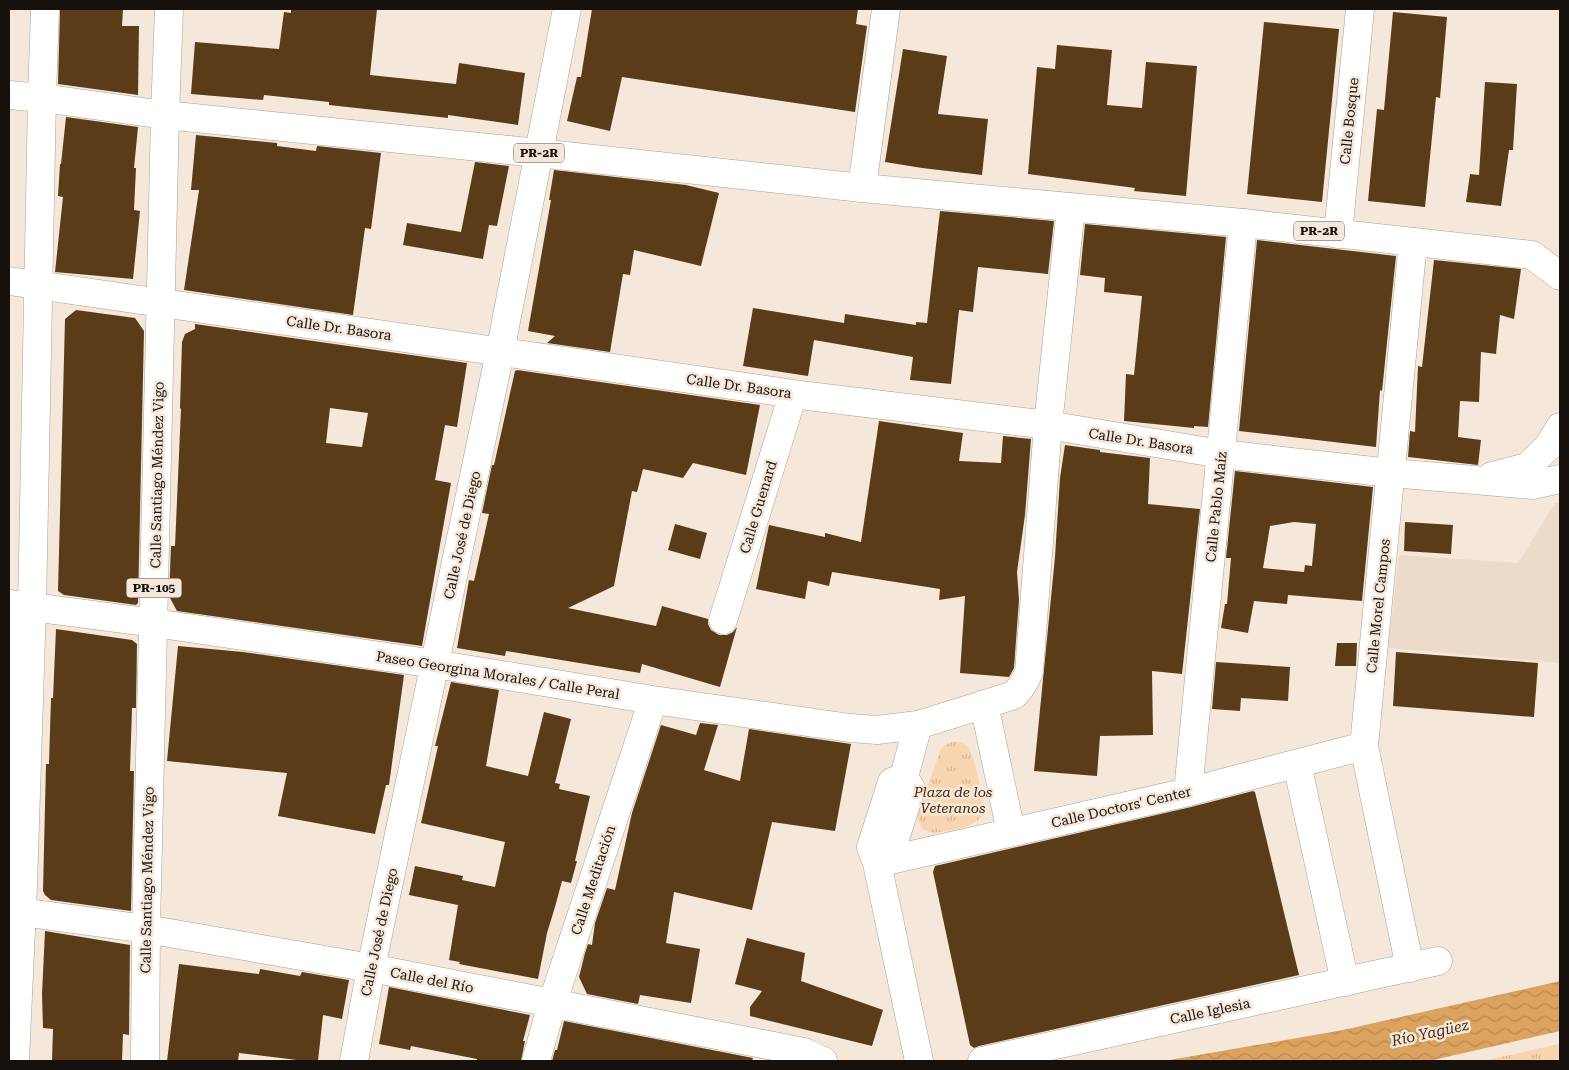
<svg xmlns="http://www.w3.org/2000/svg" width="1569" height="1070" font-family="'Roboto Serif',serif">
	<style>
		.built { fill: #ecdbc8 }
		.grass { fill: url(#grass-tufts) }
		.water { fill: url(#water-waves) }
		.building { fill: #5a3c18; fill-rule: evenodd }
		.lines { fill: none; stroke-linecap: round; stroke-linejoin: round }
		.minor-casing { stroke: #aa9f92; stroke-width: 29 }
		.major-casing { stroke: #aa9f92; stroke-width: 29 }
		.minor { stroke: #fff; stroke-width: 28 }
		.major { stroke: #fff; stroke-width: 28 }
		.labels { text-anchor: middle; stroke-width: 5; stroke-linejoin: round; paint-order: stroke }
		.shield { fill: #f5e8db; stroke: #59524b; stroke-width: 1 }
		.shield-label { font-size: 12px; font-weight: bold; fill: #16110d }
		.street-label { font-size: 14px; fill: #16110d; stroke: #f5e8db }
		.park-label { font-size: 14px; font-style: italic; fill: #41290b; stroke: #f5e8db }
		.water-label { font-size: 15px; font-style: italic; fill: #472f11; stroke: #f5e8db }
	</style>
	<defs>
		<pattern id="grass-tufts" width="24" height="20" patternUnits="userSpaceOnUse" patternTransform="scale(1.25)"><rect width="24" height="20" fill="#f8d5b0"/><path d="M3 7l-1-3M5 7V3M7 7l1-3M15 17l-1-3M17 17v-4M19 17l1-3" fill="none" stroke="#d4b696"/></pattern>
		<pattern id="water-waves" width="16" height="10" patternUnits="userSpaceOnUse" patternTransform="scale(1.25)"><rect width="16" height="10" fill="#dca25f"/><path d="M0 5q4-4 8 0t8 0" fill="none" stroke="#bc8a51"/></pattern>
	</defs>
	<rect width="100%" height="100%" fill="#f5e8db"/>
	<path class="built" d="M 1555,503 L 1560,503 L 1560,663 L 1388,648 L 1399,555 L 1518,563 Z"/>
	<path class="grass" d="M 951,742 C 956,742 961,741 966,745 C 975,751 981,795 984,807 L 983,814 C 976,826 964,827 952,830 C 933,834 918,836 918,812 L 941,749 L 945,745 Z
		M 1560,1044 L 1560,1061 L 1482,1061 Z"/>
	<path class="water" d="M 1560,981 L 1560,1031 L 1429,1061 L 1164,1061 L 1343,1030 Z"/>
	<path class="building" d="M 60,9 L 123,9 L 122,26 L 139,26 L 138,95 L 58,84 Z
		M 291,9 L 377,9 L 370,75 L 456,84 L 459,63 L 525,73 L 518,125 L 448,115 L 448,118 L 329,105 L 329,102 L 264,95 L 263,100 L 191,94 L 195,42 L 279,49 L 284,12 L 291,13 Z
		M 592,9 L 858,9 L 856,24 L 867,26 L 855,112 L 622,77 L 610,131 L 567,121 L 577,77 L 581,77 Z
		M 1393,12 L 1447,17 L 1440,98 L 1436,97 L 1425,207 L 1368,201 L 1377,109 L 1384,110 Z
		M 1264,22 L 1339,29 L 1322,202 L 1247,194 Z
		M 1057,45 L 1112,50 L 1107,105 L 1142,108 L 1146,62 L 1197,66 L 1186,196 L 1134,191 L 1135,188 L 1028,174 L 1037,67 L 1055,69 Z
		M 903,49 L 947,56 L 938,114 L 988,119 L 982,175 L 922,168 L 885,162 Z
		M 1485,82 L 1517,84 L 1513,150 L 1509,150 L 1501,206 L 1466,202 L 1470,174 L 1479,175 Z
		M 66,117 L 138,127 L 134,168 L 136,168 L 134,210 L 140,211 L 133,279 L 55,272 L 63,197 L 58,196 L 60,164 L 61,164 Z
		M 196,135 L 277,143 L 277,146 L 316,151 L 317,146 L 381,153 L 371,229 L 365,228 L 353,315 L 184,290 L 199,190 L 191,190 Z
		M 475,162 L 509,166 L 497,226 L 489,225 L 483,259 L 403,245 L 407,223 L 461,232 Z
		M 554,170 L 686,185 L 719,193 L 701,266 L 634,250 L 630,275 L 623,274 L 610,352 L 547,343 L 555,336 L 528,331 L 551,200 L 549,200 Z
		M 940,211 L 1054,221 L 1048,274 L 978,267 L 973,312 L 959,310 L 951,384 L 910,380 L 913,357 L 814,340 L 808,376 L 743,366 L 753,308 L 844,323 L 845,314 L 916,325 L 916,322 L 927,323 Z
		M 1085,224 L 1226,237 L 1208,427 L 1194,426 L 1194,428 L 1124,421 L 1126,374 L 1134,375 L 1142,296 L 1104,292 L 1105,278 L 1080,275 Z
		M 1257,240 L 1396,256 L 1382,391 L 1380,390 L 1376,447 L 1239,431 Z
		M 1434,260 L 1521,269 L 1514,319 L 1500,315 L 1496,354 L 1481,352 L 1479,402 L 1460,401 L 1458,437 L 1481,440 L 1478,465 L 1408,457 L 1410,431 L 1415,432 L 1418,366 L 1422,367 Z
		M 76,310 L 135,318 L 144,331 L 138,603 L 136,605 L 64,595 L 58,591 L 65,319 Z
		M 195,324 L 467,363 L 457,427 L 445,425 L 435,480 L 451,483 L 422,646 L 177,611 L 169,596 L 171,546 L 175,546 L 181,409 L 180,408 L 182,342 L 185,334 L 195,329 ZM 330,408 L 368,413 L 362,447 L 326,443 Z
		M 517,370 L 760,405 L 746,475 L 693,463 L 683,478 L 643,469 L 637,492 L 632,491 L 614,586 L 568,608 L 656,626 L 662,606 L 708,619 L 708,624 L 711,630 L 719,635 L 727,635 L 733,632 L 737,627 L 720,687 L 642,664 L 640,673 L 506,651 L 505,656 L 457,648 L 469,580 L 474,581 L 489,514 L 482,513 L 492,465 L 494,465 L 515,371 Z
		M 879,421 L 963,433 L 959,461 L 1001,463 L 1003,436 L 1031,439 L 1025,515 L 1017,572 L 1019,600 L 1014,668 L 1009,677 L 960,673 L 965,596 L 939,600 L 940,589 L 832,572 L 829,586 L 808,581 L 805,599 L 756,589 L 769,525 L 825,537 L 825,533 L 861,542 Z
		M 1065,445 L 1100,450 L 1100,452 L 1150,458 L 1148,504 L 1200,509 L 1182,674 L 1152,671 L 1153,735 L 1100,736 L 1097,776 L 1034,771 L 1055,557 L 1060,478 Z
		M 1235,471 L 1373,487 L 1362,601 L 1288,595 L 1287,604 L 1254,601 L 1248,633 L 1221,628 L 1225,604 L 1227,604 L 1231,558 L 1226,558 ZM 1294,522 L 1316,524 L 1312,566 L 1305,565 L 1304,572 L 1263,568 L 1270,526 Z
		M 1405,522 L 1453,525 L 1451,554 L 1404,551 Z
		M 675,524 L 707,533 L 700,559 L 668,550 Z
		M 56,629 L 132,640 L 137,644 L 136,708 L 132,708 L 130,771 L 134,771 L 131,911 L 51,900 L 45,895 L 43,891 L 46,764 L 49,764 L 51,698 L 53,698 Z
		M 1337,643 L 1357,643 L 1356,666 L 1335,666 Z
		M 178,646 L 243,652 L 404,675 L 389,785 L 386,785 L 375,834 L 278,816 L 287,773 L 167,761 Z
		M 1396,652 L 1538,663 L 1534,717 L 1393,706 Z
		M 1216,662 L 1290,667 L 1288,701 L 1241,698 L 1240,711 L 1212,709 Z
		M 451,682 L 499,690 L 486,766 L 528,776 L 544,712 L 571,719 L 555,783 L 560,784 L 559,789 L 590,796 L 575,861 L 577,861 L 571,883 L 562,881 L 555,907 L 547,933 L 538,979 L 459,964 L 460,962 L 449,960 L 458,905 L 409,895 L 415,866 L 463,876 L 462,880 L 495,887 L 505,842 L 421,823 L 438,746 L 435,746 Z
		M 700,723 L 718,725 L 704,770 L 740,781 L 749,729 L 851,744 L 835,831 L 772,822 L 752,910 L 674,892 L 666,943 L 700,949 L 691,1003 L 640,995 L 638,1004 L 587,994 L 579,977 L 585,953 L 588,944 L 592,945 L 595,923 L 607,888 L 615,890 L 632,813 L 661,725 L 696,735 Z
		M 1253,791 L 1255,792 L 1299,975 L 979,1046 L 974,1048 L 970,1045 L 933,872 L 935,866 L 1191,807 Z
		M 45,931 L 130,945 L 129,1035 L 123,1034 L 122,1061 L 52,1061 L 53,1029 L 43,1028 L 42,994 Z
		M 747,938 L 805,953 L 801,981 L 883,1010 L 872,1046 L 750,1016 L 750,1007 L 762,991 L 735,984 Z
		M 179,964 L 259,974 L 260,969 L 300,976 L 302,972 L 349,980 L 342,1019 L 323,1015 L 318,1061 L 305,1061 L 239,1053 L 238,1061 L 167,1061 Z
		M 389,987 L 530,1015 L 523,1041 L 525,1041 L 521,1061 L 477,1061 L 477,1059 L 411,1046 L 410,1050 L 379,1044 Z
		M 564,1021 L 753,1058 L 752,1061 L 552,1061 L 555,1050 L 557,1050 Z"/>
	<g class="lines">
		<defs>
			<path id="minor" d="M 42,98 L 45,9
				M 165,115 L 169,9
				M 862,188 L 886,9
				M 1338,234 L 1360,9
				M 9,281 L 808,396 L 1048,425 L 1029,672 C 1025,682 1021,688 1014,695 L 918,725 L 877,730 L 850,728 L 653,700 L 435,664 L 154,623 L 9,604
				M 723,620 L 793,394
				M 9,621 L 14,622 C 23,631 21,642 20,655 L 16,654 L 9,857
				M 984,704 L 1011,832
				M 1297,764 L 1345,982
				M 904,777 L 892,782 L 871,847 L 877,863 L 919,1061
				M 1188,792 L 1243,223
				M 888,860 L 911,789 L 904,777 L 918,725
				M 877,863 L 1188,792 L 1364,746
				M 9,912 L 21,912 L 146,929 L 371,968 L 804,1052 L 823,1061
				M 1410,968 L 1364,746 L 1413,242
				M 354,1061 L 371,968 L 500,352 L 567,9
				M 536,1061 L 552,1004 L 653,700
				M 982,1061 L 1438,961"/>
			<path id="major" d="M 9,95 L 42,98 L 165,115 L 538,153 L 862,188 L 1243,223 L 1532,255 L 1560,276
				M 1071,207 L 1048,425 L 1221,454 L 1391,473 L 1533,485 L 1560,479
				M 1492,476 L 1527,467 L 1549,446 L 1560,427
				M 15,1061 L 23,886 L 32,607 L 42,98
				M 145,1061 L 146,929 L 165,115"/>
		</defs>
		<use href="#minor" class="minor-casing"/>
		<use href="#major" class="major-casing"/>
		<use href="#minor" class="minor"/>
		<use href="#major" class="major"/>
	</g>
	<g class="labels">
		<g class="shield">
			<rect x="514" y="143.5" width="50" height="19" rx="4"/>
			<rect x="1294" y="221.5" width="50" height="19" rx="4"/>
			<rect x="126.5" y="578.5" width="55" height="19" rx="4"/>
		</g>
		<g class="shield-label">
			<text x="539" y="157">PR-2R</text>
			<text x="1319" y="235">PR-2R</text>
			<text x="154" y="592">PR-105</text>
		</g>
		<g class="street-label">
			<text transform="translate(1349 121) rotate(-84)" y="5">Calle Bosque</text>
			<text transform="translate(339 328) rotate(8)" y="5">Calle Dr. Basora</text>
			<text transform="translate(739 386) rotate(8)" y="5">Calle Dr. Basora</text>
			<text transform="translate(1141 441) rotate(9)" y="5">Calle Dr. Basora</text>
			<text transform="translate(157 475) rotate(-89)" y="5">Calle Santiago Méndez Vigo</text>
			<text transform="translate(758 507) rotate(-73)" y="5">Calle Guenard</text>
			<text transform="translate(1216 507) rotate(-84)" y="5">Calle Pablo Maíz</text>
			<text transform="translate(462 535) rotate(-78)" y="5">Calle José de Diego</text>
			<text transform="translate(1378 606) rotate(-84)" y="5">Calle Morel Campos</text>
			<text transform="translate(498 675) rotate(9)" y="5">Paseo Georgina Morales / Calle Peral</text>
			<text transform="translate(1121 807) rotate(-13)" y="5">Calle Doctors' Center</text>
			<text transform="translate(147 880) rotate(-89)" y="5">Calle Santiago Méndez Vigo</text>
			<text transform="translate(593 880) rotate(-72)" y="5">Calle Meditación</text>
			<text transform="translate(379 932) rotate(-78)" y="5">Calle José de Diego</text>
			<text transform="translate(432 980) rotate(11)" y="5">Calle del Río</text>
			<text transform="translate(1210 1011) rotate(-12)" y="5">Calle Iglesia</text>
		</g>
		<g class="park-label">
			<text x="953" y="797">Plaza de los<tspan x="953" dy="16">Veteranos</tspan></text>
		</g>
		<g class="water-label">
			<text transform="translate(1430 1033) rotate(-12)" y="5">Río Yagüez</text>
		</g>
	</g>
	<rect width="1569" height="1070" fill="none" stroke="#16110d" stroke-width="20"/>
</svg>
